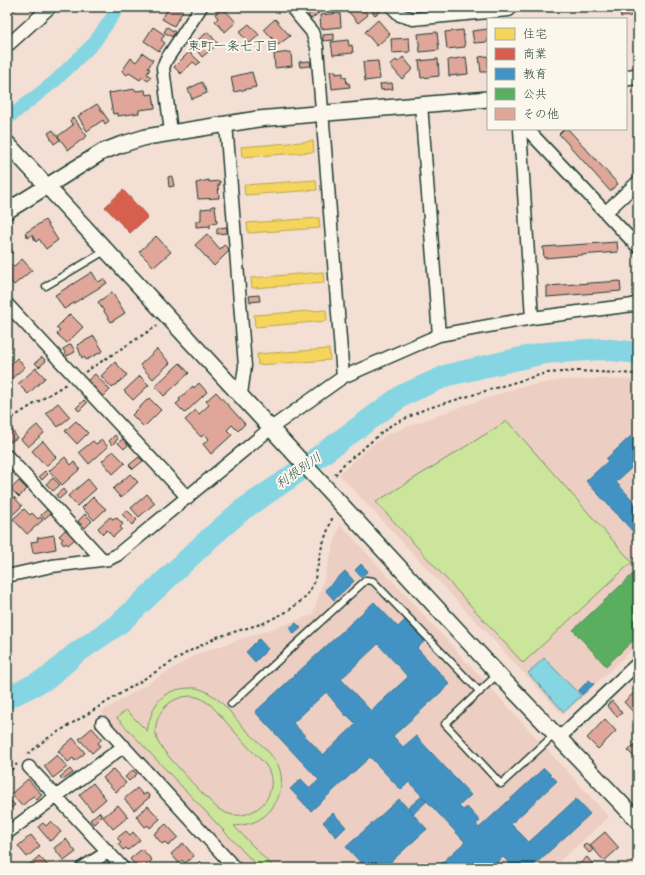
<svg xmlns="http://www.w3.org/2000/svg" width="645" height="875" font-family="Dekko,'Klee One',sans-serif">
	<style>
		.built { fill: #edcec2 }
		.green { fill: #cbe59b; stroke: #759168; fill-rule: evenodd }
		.water { fill: #86d5e2; stroke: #5d989c }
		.homes { fill: #f6d55c; stroke: #b6a750 }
		.shops { fill: #d6604d; stroke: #9f5646 }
		.schools { fill: #4393c3; stroke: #387998; fill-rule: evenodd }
		.public { fill: #5aae61; stroke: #488c54 }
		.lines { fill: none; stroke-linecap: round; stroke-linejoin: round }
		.canal { stroke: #86d5e2; stroke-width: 13 }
		.river { stroke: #86d5e2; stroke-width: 22 }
		.building { fill: #dfa699; stroke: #1f3d34 }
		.service-casing { stroke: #1f3d34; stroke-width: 9 }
		.minor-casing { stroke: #1f3d34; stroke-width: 15 }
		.tertiary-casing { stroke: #1f3d34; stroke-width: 18 }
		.path { stroke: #1f3d34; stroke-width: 2; stroke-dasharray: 3 3; stroke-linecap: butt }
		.service { stroke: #fbf7ec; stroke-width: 6 }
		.minor { stroke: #fbf7ec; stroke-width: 12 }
		.tertiary { stroke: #fbf7ec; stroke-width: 15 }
		.labels { text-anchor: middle; stroke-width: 4; stroke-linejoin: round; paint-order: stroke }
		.neighbourhood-label { font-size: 13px; fill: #1f3d34; stroke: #fbf7ec }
		.water-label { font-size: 13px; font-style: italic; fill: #345b57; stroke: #fbf7ec }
	</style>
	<rect width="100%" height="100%" fill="#f3dfd3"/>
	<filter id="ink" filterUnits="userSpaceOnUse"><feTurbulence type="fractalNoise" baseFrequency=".025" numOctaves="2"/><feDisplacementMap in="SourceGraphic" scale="8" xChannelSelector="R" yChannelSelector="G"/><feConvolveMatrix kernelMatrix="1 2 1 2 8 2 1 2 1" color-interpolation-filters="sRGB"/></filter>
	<g filter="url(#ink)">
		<path class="built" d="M 600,379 L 638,380 L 638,644 L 563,715 L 339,474 L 372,445 L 388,434 L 460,407 L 520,387 L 563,380 Z
			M 340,524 L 609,817 L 552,868 L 245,868 L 101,712 L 197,654 L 313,615 Z"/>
		<path class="green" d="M 507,421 L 632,562 L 523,663 L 376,502 Z
			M 197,688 C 218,694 229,711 243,727 C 253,737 272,753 278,765 C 287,784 277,809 260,819 C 252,824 243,825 234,826 L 274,868 L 259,868 L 117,718 L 126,710 L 147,731 C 153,700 164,687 197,688 ZM 192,696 L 200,698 L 211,705 C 224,720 237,734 250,749 C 256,755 263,761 267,767 C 276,782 270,802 255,810 C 244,817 232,817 220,810 C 211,804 161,750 158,742 C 153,730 156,717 165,707 C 172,700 181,696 192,696 Z"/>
		<path class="water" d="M 544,658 L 581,696 L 564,712 L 528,673 Z"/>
		<path class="homes" d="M 313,141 L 314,152 L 242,157 L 241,147 Z
			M 316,180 L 317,190 L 245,195 L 244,185 Z
			M 319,218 L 320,228 L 248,233 L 247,223 Z
			M 323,272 L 324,283 L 252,288 L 251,278 Z
			M 326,310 L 327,321 L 255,327 L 254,315 Z
			M 329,349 L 330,360 L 258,365 L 257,354 Z"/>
		<path class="shops" d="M 123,190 L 148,217 L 130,233 L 105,207 Z"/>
		<path class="schools" d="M 631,436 L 638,443 L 638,462 L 616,482 L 638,506 L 638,537 L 586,481 L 608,461 L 606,459 Z
			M 361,564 L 368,571 L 361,577 L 355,570 Z
			M 345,571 L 354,581 L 334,600 L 325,590 Z
			M 374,602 L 398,627 L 406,619 L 426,640 L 417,648 L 450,684 L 393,736 L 403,747 L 416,736 L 471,795 L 459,806 L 463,810 L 467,807 L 480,821 L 476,824 L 479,828 L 544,768 L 557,781 L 511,824 L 529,842 L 576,799 L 590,814 L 531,868 L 514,868 L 503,857 L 491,868 L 436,868 L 465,842 L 409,782 L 401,790 L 370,757 L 311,811 L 290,789 L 301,779 L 310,788 L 319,780 L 255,712 ZM 378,644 L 408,677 L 371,711 L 341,679 ZM 326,692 L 346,716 L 347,715 L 356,724 L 323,755 L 293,723 Z
			M 296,623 L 301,628 L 294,634 L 289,628 Z
			M 259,639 L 268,649 L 255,662 L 246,652 Z
			M 589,680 L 594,684 L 582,695 L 578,691 Z
			M 422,796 L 427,801 L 413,814 L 408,808 Z
			M 399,799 L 427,829 L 384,868 L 366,868 L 346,847 Z
			M 333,813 L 346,827 L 336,837 L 323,822 Z"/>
		<path class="public" d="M 634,573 L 638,578 L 638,636 L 606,666 L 573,630 Z"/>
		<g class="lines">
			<path class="canal" d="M 7,119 L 55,81 L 94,43 L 119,7"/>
			<path class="river" d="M 7,698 L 48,678 L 75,654 L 120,623 L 211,537 L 242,510 L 285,481 L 403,395 L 448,375 L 544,353 L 602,349 L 638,353"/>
		</g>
		<path class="building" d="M 7,7 L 19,7 L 7,15 Z
			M 169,7 L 177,7 L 183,11 L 174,26 L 162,19 Z
			M 353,7 L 362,7 L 368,15 L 358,23 L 348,11 Z
			M 378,7 L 384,8 L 375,15 L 372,12 Z
			M 616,7 L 634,7 L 635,12 L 632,12 L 632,16 L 621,17 L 620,12 L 617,12 Z
			M 223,8 L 236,22 L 225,32 L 215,21 L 218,18 L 215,14 Z
			M 316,9 L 319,13 L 311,19 L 308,15 Z
			M 340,13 L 341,27 L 321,29 L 320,15 Z
			M 275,19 L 290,36 L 278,45 L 264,29 Z
			M 378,20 L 390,34 L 377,46 L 365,32 Z
			M 249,24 L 259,35 L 249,44 L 239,32 Z
			M 153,27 L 165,35 L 161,40 L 165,43 L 159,51 L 144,41 Z
			M 167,27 L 175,32 L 172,37 L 164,32 Z
			M 488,29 L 488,42 L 474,43 L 472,31 Z
			M 463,30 L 465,47 L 447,49 L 445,32 Z
			M 208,32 L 218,44 L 202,57 L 192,44 Z
			M 437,32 L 439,50 L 420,52 L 418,34 Z
			M 334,34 L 334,40 L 323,41 L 323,35 Z
			M 409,38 L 410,52 L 392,53 L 391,39 Z
			M 348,40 L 349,46 L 352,45 L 353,53 L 333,55 L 331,42 Z
			M 189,52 L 200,62 L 197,65 L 193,62 L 181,74 L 174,67 Z
			M 291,52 L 292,66 L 275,68 L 274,54 Z
			M 143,53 L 153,60 L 148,68 L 150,69 L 147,74 L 151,77 L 148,81 L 142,77 L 140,80 L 129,73 L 127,75 L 122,71 L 131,58 L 136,62 Z
			M 488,56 L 488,72 L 481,72 L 479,57 Z
			M 403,57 L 413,69 L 402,79 L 390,65 L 396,60 L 398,62 Z
			M 466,57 L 468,74 L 449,76 L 448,60 Z
			M 438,59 L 439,76 L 421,78 L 419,61 Z
			M 310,61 L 311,66 L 300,67 L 299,62 Z
			M 378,61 L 380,79 L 365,81 L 363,62 Z
			M 330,71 L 336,71 L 336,74 L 343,73 L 343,78 L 346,77 L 347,84 L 349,83 L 350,87 L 332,89 Z
			M 252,72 L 256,87 L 234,92 L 231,77 Z
			M 202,82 L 207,93 L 192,99 L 188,89 Z
			M 392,83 L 393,89 L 381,90 L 380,84 Z
			M 135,89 L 136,91 L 145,90 L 146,95 L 153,94 L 155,108 L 139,110 L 139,113 L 118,116 L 118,113 L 113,114 L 109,93 Z
			M 97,104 L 109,121 L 105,124 L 103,120 L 87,131 L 78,116 Z
			M 73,117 L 87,136 L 68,150 L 58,136 L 73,125 L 70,121 Z
			M 564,129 L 568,129 L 618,184 L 610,191 L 559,134 Z
			M 53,130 L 60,140 L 54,144 L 48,133 Z
			M 172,176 L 174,186 L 169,187 L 168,177 Z
			M 209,180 L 209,182 L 220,181 L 220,185 L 218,185 L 219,198 L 198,199 L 196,183 Z
			M 212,206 L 215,206 L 217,223 L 210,224 L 210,228 L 208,226 L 196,227 L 196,221 L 201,220 L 201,209 L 212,208 Z
			M 45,220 L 58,240 L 46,249 L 39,239 L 36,242 L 32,235 L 28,238 L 25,233 Z
			M 227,227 L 227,233 L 217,234 L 217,228 Z
			M 207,234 L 220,249 L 224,245 L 230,250 L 214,266 L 195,245 Z
			M 156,236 L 171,252 L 154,267 L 139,252 Z
			M 7,242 L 13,252 L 7,256 Z
			M 617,242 L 618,252 L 544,258 L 543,247 Z
			M 22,259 L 32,270 L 14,285 L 7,277 L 7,266 L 10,263 L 13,267 Z
			M 92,272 L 98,282 L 104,279 L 107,283 L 64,309 L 55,295 Z
			M 620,281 L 621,291 L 547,297 L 547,286 Z
			M 112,292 L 125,313 L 111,322 L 98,302 Z
			M 259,295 L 260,301 L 250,302 L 249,296 Z
			M 70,314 L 83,327 L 67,343 L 57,334 L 60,331 L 56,328 Z
			M 94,336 L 103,351 L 86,360 L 84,357 L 82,358 L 77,345 Z
			M 71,344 L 75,352 L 67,356 L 63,349 Z
			M 157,349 L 170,363 L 153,379 L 140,365 Z
			M 42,357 L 46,361 L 39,367 L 35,363 Z
			M 17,358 L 25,367 L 11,379 L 7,375 L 7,368 Z
			M 115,362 L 127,375 L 112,388 L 101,376 Z
			M 180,363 L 189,373 L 164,396 L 155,386 Z
			M 36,368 L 45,378 L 28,394 L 18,384 Z
			M 95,374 L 110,390 L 103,397 L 87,381 Z
			M 140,376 L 149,385 L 133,400 L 124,391 Z
			M 199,383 L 207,392 L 185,413 L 176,404 L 180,401 L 179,399 L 193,386 L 194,388 Z
			M 216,392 L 245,424 L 238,431 L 232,425 L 227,430 L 232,435 L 211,454 L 203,444 L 209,439 L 205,434 L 201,437 L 185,420 L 196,410 L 199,414 L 209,405 L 206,401 Z
			M 149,398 L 161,410 L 144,427 L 132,415 Z
			M 84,400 L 87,403 L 79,411 L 76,408 Z
			M 58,403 L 70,417 L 58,427 L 46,413 Z
			M 76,421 L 88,433 L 77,444 L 65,431 Z
			M 37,425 L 44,433 L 28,447 L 21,439 Z
			M 12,429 L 17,438 L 8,443 L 7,432 Z
			M 115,435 L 118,439 L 112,445 L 109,441 Z
			M 123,439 L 128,445 L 124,449 L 118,443 Z
			M 102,440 L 108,447 L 89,464 L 79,452 L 93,441 L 96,444 Z
			M 43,441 L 56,457 L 46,466 L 32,451 Z
			M 113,451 L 125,463 L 113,474 L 102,461 Z
			M 65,457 L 71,465 L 74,462 L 80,469 L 62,485 L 49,471 Z
			M 139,457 L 143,461 L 133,469 L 129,465 Z
			M 45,471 L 48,474 L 42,480 L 39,476 Z
			M 130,474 L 138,482 L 121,498 L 113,489 Z
			M 53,478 L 60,485 L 53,491 L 46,484 Z
			M 88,479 L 96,489 L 77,506 L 68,496 Z
			M 19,481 L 27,489 L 19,497 L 11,489 Z
			M 63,489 L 66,493 L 59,499 L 56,495 Z
			M 147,494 L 155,503 L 139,517 L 131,508 Z
			M 14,497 L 22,506 L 7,520 L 7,503 Z
			M 93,497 L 106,509 L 94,520 L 82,508 Z
			M 24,509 L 30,515 L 32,513 L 38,519 L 40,517 L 43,520 L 27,534 L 13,519 Z
			M 48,509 L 51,513 L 44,519 L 41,515 Z
			M 127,510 L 137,520 L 132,525 L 122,514 Z
			M 85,514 L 92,521 L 85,528 L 78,521 Z
			M 110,517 L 113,519 L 116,517 L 123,524 L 120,527 L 122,529 L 113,537 L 107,530 L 103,534 L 98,528 Z
			M 66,529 L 75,539 L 68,545 L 66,543 L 64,545 L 61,541 L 63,539 L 59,536 Z
			M 54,535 L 56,549 L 33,553 L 31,542 L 38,541 L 37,538 Z
			M 638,689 L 638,711 L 635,714 L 624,702 Z
			M 612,701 L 622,713 L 617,717 L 607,705 Z
			M 605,719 L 616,731 L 598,749 L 587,738 Z
			M 92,728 L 102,739 L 98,743 L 100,746 L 92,753 L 79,739 Z
			M 73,738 L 85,753 L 75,761 L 73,758 L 68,762 L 58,751 Z
			M 638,741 L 638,761 L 628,751 Z
			M 57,755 L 67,767 L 53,778 L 44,766 Z
			M 70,769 L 73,773 L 63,780 L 60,777 Z
			M 113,769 L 126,783 L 116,792 L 103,778 Z
			M 133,770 L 137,774 L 129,781 L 125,777 Z
			M 28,779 L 42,795 L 37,800 L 33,796 L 22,806 L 11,794 Z
			M 93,783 L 106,799 L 92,811 L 79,795 Z
			M 137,788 L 143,795 L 147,793 L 150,797 L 134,810 L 124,799 Z
			M 7,797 L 15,805 L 11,808 L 7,804 Z
			M 118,805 L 128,817 L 113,829 L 103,817 Z
			M 148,806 L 160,819 L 150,828 L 148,825 L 145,827 L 136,816 Z
			M 99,812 L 102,816 L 94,824 L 90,820 Z
			M 51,821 L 61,832 L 50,841 L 38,827 L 43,823 L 46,826 Z
			M 166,824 L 178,837 L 168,846 L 165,842 L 162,844 L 154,834 Z
			M 126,831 L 130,835 L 133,832 L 140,840 L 128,850 L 126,848 L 123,850 L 118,844 L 121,842 L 117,838 Z
			M 605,832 L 619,848 L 604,861 L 590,845 Z
			M 31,835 L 40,846 L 27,857 L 18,846 Z
			M 66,839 L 76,852 L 64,861 L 54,848 Z
			M 183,843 L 194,856 L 185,863 L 182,860 L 179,863 L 171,854 Z
			M 587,843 L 593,850 L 589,853 L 583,846 Z
			M 142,849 L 152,860 L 144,868 L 138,868 L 130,859 Z
			M 39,856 L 50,868 L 32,868 L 29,865 Z
			M 587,857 L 596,868 L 575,868 Z
			M 200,861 L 206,868 L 193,868 Z"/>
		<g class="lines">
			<defs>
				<path id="service" d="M 46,286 L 105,251
					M 498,674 L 445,724 L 501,784 L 555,734
					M 231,704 L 366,580 L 373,581 L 480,692"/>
				<path id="minor" d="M 291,7 L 312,32 L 317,47 L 343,377
					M 392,7 L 400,15 L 413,19 L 509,10
					M 7,46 L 50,7
					M 421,104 L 439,335
					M 226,123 L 245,366 L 241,394
					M 520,129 L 532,318
					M 527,129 L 638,247
					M 171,132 L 163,68 L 166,60 L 201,7
					M 606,212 L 638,182
					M 7,304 L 188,498
					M 7,456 L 102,559
					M 7,576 L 52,566 L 109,559 L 117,555 L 271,428 L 343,377 L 439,335 L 532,318 L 633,305 L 638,302
					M 102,723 L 235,868
					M 560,737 L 638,663
					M 29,767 L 123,868
					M 7,833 L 124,746
					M 82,868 L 108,852"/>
				<path id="tertiary" d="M 626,78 L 638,76
					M 7,143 L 498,674 L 638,821
					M 7,211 L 102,152 L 120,145 L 146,137 L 258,119 L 488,99"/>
			</defs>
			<use href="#service" class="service-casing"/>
			<use href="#minor" class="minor-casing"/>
			<use href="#tertiary" class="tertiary-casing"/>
			<path class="path" d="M 85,372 L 157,326
				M 7,421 L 66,384
				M 335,475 L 344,464 L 390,426 L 425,409 L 546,373 L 578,371 L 638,374
				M 28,754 L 45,740 L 188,652 L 217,637 L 264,623 L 288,611 L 306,597 L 314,583 L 322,546 L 333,516
				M 7,774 L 17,764"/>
			<use href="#service" class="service"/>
			<use href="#minor" class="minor"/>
			<use href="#tertiary" class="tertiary"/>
		</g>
	</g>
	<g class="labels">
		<g class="neighbourhood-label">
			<text x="233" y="50">東町一条七丁目</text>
		</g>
		<g class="water-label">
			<text transform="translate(298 470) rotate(-35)" y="5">利根別川</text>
		</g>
	</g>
	<rect width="645" height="875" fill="none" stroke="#fbf7ec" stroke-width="24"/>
	<rect x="12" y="12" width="621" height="851" fill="none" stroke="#1f3d34" stroke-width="1.5" filter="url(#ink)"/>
	<rect x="487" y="18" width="140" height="112" fill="#fbf7ec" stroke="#a3ada2"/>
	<rect x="495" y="28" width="20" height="12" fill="#f6d55c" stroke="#a3ada2"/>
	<text x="523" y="38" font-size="12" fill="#1f3d34">住宅</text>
	<rect x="495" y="48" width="20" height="12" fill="#d6604d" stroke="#a3ada2"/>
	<text x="523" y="58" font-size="12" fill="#1f3d34">商業</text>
	<rect x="495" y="68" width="20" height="12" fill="#4393c3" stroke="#a3ada2"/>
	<text x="523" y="78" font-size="12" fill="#1f3d34">教育</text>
	<rect x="495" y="88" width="20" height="12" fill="#5aae61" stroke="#a3ada2"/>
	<text x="523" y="98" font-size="12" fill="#1f3d34">公共</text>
	<rect x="495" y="108" width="20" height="12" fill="#dfa699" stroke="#a3ada2"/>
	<text x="523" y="118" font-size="12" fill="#1f3d34">その他</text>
</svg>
